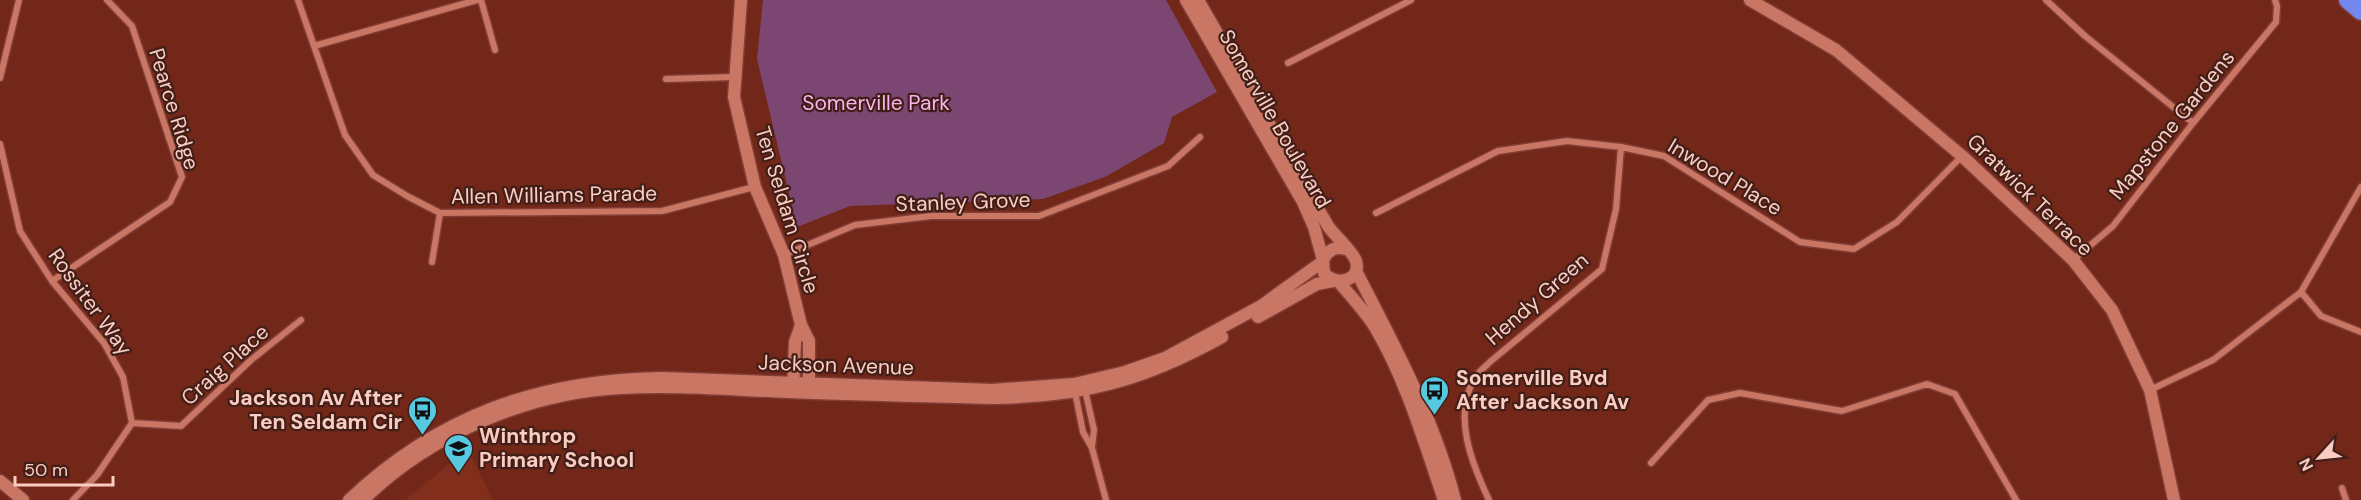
<svg xmlns="http://www.w3.org/2000/svg" width="2361" height="500" font-family="'DM Sans',sans-serif">
	<style>
		.built { fill: #822e1d }
		.green { fill: #7b4772 }
		.lines { fill: none; stroke-linecap: round; stroke-linejoin: round }
		.street-casing { stroke: #823e36; stroke-width: 9 }
		.secondary-casing { stroke: #823e36; stroke-width: 15 }
		.highway-casing { stroke: #823e36; stroke-width: 21 }
		.street { stroke: #ca7664; stroke-width: 6 }
		.secondary { stroke: #ca7664; stroke-width: 12 }
		.highway { stroke: #7387ec; stroke-width: 18 }
		.labels { text-anchor: middle; stroke-width: 4.5; stroke-linejoin: round; paint-order: stroke }
		.park-label { font-size: 21px; fill: #fcb2ee; stroke: #411f18 }
		.street-label { font-size: 21px; fill: #fbcdc2; stroke: #411f18 }
		.poi-label { font-size: 21px; font-weight: bold; fill: #fbcdc2; stroke: #411f18; text-anchor: start }
	</style>
	<rect width="100%" height="100%" fill="#722718"/>
	<path class="built" d="M 468,449 L 493,500 L 405,500 Z"/>
	<path class="green" d="M 763,0 L 1166,0 L 1217,92 L 1172,117 L 1164,143 L 1105,177 L 1043,199 L 850,206 L 797,227 L 757,59 Z"/>
	<g class="lines">
		<defs>
			<path id="street" d="M 298,0 L 345,135 L 373,175 L 407,196 L 440,213 L 662,211 L 754,187
				M 481,0 L 495,50
				M 2046,0 L 2085,36 L 2193,123
				M 314,46 L 477,0
				M 1288,63 L 1411,0
				M 0,78 L 19,0
				M 666,79 L 734,77
				M 0,144 L 20,231 L 52,281 L 104,343 L 123,377 L 132,423 L 97,475 L 73,500
				M 1376,213 L 1498,151 L 1567,141 L 1621,147 L 1664,156 L 1800,242 L 1854,249 L 1897,222 L 1962,156
				M 784,255 L 855,225 L 931,216 L 1039,216 L 1168,166 L 1200,137
				M 2073,260 L 2113,226 L 2193,123 L 2276,22 L 2277,6 L 2275,0
				M 432,262 L 440,213
				M 52,281 L 170,202 L 182,177 L 132,26 L 107,0
				M 2301,292 L 2321,316 L 2361,332
				M 1085,390 L 1094,430 L 1092,447
				M 2150,390 L 2213,360 L 2301,292 L 2361,187
				M 1075,392 L 1083,432 L 1092,448 L 1106,500
				M 132,423 L 181,426 L 251,360 L 301,320
				M 1651,463 L 1708,400 L 1740,393 L 1842,411 L 1927,384 L 1955,394 L 2016,500
				M 2342,488 L 2346,500
				M 1489,500 C 1472,464 1452,415 1475,378 C 1479,371 1486,366 1491,361 L 1602,269 L 1616,209 L 1621,147"/>
			<path id="secondary" d="M 741,0 L 734,97 L 755,187 L 784,255 L 801,325 L 809,341 L 809,391
				M 1186,0 L 1303,202 L 1314,227 L 1323,260
				M 1198,0 L 1328,226 C 1334,235 1354,253 1356,261 C 1362,281 1335,287 1324,273 L 1323,260 C 1328,250 1335,246 1346,249
				M 1750,0 L 1836,50 L 1962,156 L 2073,260 L 2112,310 L 2150,390 L 2174,500
				M 1356,271 C 1394,345 1434,418 1455,500
				M 1339,282 C 1352,298 1366,312 1376,329 C 1407,382 1424,442 1444,500
				M 1258,317 L 1317,284 L 1333,281
				M 793,391 L 795,342 L 801,325
				M 0,481 L 23,500
				M 349,500 C 439,415 540,380 662,378 L 992,390 L 1074,384 L 1125,372 L 1165,358 L 1261,306 L 1322,262
				M 363,500 C 430,434 527,393 621,388 C 677,385 733,390 789,392 C 858,395 926,396 994,398 C 1082,397 1145,380 1222,337"/>
			<path id="highway" d="M 2348,0 L 2361,11"/>
		</defs>
		<use href="#street" class="street-casing"/>
		<use href="#secondary" class="secondary-casing"/>
		<use href="#highway" class="highway-casing"/>
		<use href="#street" class="street"/>
		<use href="#secondary" class="secondary"/>
		<use href="#highway" class="highway"/>
	</g>
	<defs>
		<symbol id="bus-pin" viewBox="-11 -11 22 30"><path d="M0 17L-7.5 6A9.5 9.5 0 1 1 7.5 6Z" fill="#56c9e1" stroke="#411f18"/><path d="M-5-6H5V4H4V6H2V4H-2V6H-4V4H-5ZM-3.5-4V0h7V-4ZM-3.5 1.2v1.5H-2V1.2ZM2 1.2v1.5H3.5V1.2Z" fill="#111"/></symbol>
		<symbol id="school-pin" viewBox="-11 -11 22 30"><path d="M0 17L-7.5 6A9.5 9.5 0 1 1 7.5 6Z" fill="#56c9e1" stroke="#411f18"/><path d="M0-5L7-2L0 1L-7-2ZM-4 1L0 2.5L4 1V4Q0 6-4 4Z" fill="#111"/></symbol>
	</defs>
	<g fill-rule="evenodd">
		<use href="#bus-pin" x="1418" y="374" width="33" height="45"/>
		<use href="#bus-pin" x="406" y="394" width="33" height="45"/>
		<use href="#school-pin" x="442" y="432" width="33" height="45"/>
	</g>
	<g class="labels">
		<g class="park-label">
			<text x="876" y="110">Somerville Park</text>
		</g>
		<g class="street-label">
			<text transform="translate(174 109) rotate(73)" y="7">Pearce Ridge</text>
			<text transform="translate(1275 119) rotate(60)" y="7">Somerville Boulevard</text>
			<text transform="translate(2172 125) rotate(-51)" y="7">Mapstone Gardens</text>
			<text transform="translate(1725 177) rotate(31)" y="7">Inwood Place</text>
			<text transform="translate(554 195) rotate(-1)" y="7">Allen Williams Parade</text>
			<text transform="translate(2030 195) rotate(44)" y="7">Gratwick Terrace</text>
			<text transform="translate(963 202) rotate(-2)" y="7">Stanley Grove</text>
			<text transform="translate(787 210) rotate(73)" y="7">Ten Seldam Circle</text>
			<text transform="translate(1537 299) rotate(-41)" y="7">Hendy Green</text>
			<text transform="translate(90 302) rotate(54)" y="7">Rossiter Way</text>
			<text transform="translate(225 365) rotate(-42)" y="7">Craig Place</text>
			<text transform="translate(836 365) rotate(2)" y="7">Jackson Avenue</text>
		</g>
		<g class="poi-label">
			<text x="1456" y="385">Somerville Bvd<tspan x="1456" dy="24">After Jackson Av</tspan></text>
			<text x="402" y="405" text-anchor="end">Jackson Av After<tspan x="402" dy="24">Ten Seldam Cir</tspan></text>
			<text x="479" y="443">Winthrop<tspan x="479" dy="24">Primary School</tspan></text>
		</g>
	</g>
	<g transform="translate(2319 458) rotate(243)" stroke="#411f18" stroke-width="4.5" paint-order="stroke">
	<path d="M0-4.5L10 22L0 15L-10 22Z" fill="#fbcdc2"/>
	<text y="-9" font-size="16" font-weight="bold" text-anchor="middle" fill="#fbcdc2">N</text>
	</g>
	<path d="M15 476v9h98v-9" fill="none" stroke="#fbcdc2" stroke-width="3"/>
	<text x="24" y="476" font-size="18" fill="#fbcdc2" stroke="#411f18" stroke-width="4.5" paint-order="stroke">50 m</text>
</svg>
